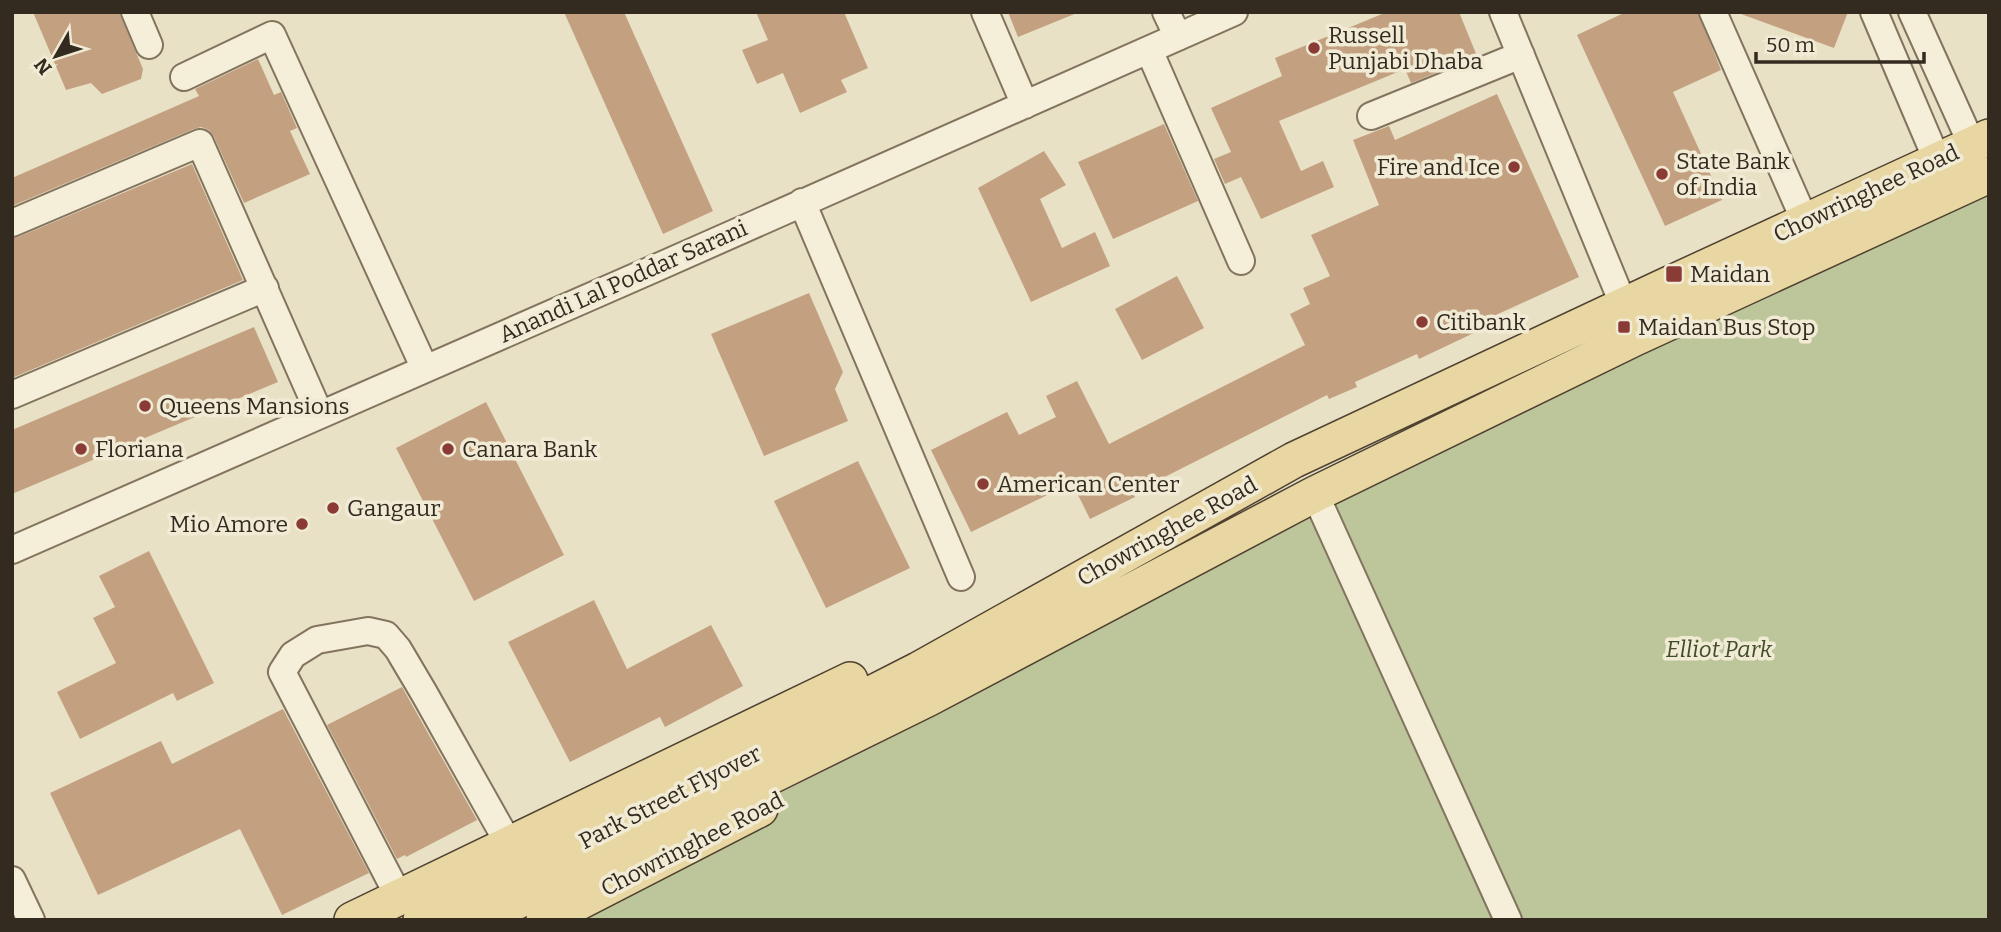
<svg xmlns="http://www.w3.org/2000/svg" width="2001" height="932" font-family="Bitter,serif">
	<style>
		.green { fill: #bdc69b }
		.building { fill: #c3a180 }
		.lines { fill: none; stroke-linecap: round; stroke-linejoin: round }
		.minor-casing { stroke: #82745e; stroke-width: 30 }
		.major-casing { stroke: #504231; stroke-width: 38 }
		.minor { stroke: #f5eed8; stroke-width: 26 }
		.major { stroke: #e8d7a2; stroke-width: 35 }
		.poi-dot { fill: #8a3b35; stroke: #f1ebd5; stroke-width: 2.5 }
		.labels { text-anchor: middle; stroke-width: 7; stroke-linejoin: round; paint-order: stroke }
		.poi-label { font-size: 23px; fill: #342b20; stroke: #f1ebd5; text-anchor: start }
		.street-label { font-size: 23px; fill: #342b20; stroke: #f1ebd5 }
		.park-label { font-size: 23px; font-style: italic; fill: #424e29; stroke: #f1ebd5 }
	</style>
	<rect width="100%" height="100%" fill="#e9e1c6"/>
	<path class="green" d="M 1989,189 L 1989,920 L 523,920 L 606,873 L 1283,513 Z"/>
	<path class="building" d="M 33,12 L 119,12 L 143,69 L 141,79 L 102,94 L 91,83 L 66,90 Z
		M 564,12 L 624,12 L 713,211 L 663,234 Z
		M 756,12 L 844,12 L 868,68 L 841,80 L 847,92 L 800,113 L 783,73 L 757,84 L 742,50 L 768,40 Z
		M 1008,12 L 1077,12 L 1077,13 L 1018,37 Z
		M 1387,12 L 1459,12 L 1477,56 L 1411,83 L 1405,69 L 1279,121 L 1301,171 L 1323,161 L 1334,187 L 1261,219 L 1241,177 L 1225,184 L 1214,159 L 1231,152 L 1211,108 L 1282,76 L 1275,58 Z
		M 1626,12 L 1698,12 L 1721,70 L 1673,92 L 1722,200 L 1665,226 L 1577,35 Z
		M 1742,12 L 1848,12 L 1834,48 L 1741,14 Z
		M 258,59 L 274,95 L 281,92 L 297,128 L 290,131 L 310,174 L 244,203 L 214,137 L 209,130 L 201,127 L 194,129 L 12,206 L 12,178 L 199,96 L 195,89 Z
		M 1497,94 L 1579,277 L 1474,325 L 1478,331 L 1419,359 L 1417,354 L 1355,382 L 1357,387 L 1329,399 L 1327,395 L 1133,493 L 1135,497 L 1090,519 L 1072,483 L 971,532 L 931,450 L 1007,412 L 1019,435 L 1056,417 L 1046,396 L 1077,381 L 1109,444 L 1305,345 L 1290,314 L 1310,304 L 1303,288 L 1330,276 L 1311,235 L 1379,205 L 1353,140 L 1389,126 L 1395,140 Z
		M 1164,124 L 1198,201 L 1113,239 L 1078,162 Z
		M 1044,151 L 1066,185 L 1040,199 L 1062,248 L 1095,232 L 1110,266 L 1031,302 L 978,188 Z
		M 192,164 L 243,280 L 12,378 L 12,238 L 18,237 Z
		M 1177,276 L 1204,328 L 1142,360 L 1115,309 Z
		M 809,293 L 843,372 L 835,389 L 848,421 L 764,456 L 711,334 Z
		M 254,327 L 278,382 L 12,494 L 12,430 Z
		M 486,402 L 564,555 L 474,601 L 396,448 Z
		M 858,461 L 910,568 L 826,608 L 774,501 Z
		M 149,551 L 214,683 L 177,701 L 173,693 L 80,739 L 57,692 L 116,663 L 93,618 L 115,607 L 99,576 Z
		M 594,600 L 627,669 L 711,625 L 743,686 L 665,727 L 660,717 L 570,762 L 508,642 Z
		M 402,687 L 477,820 L 406,857 L 405,855 L 397,859 L 327,725 Z
		M 283,709 L 369,873 L 282,915 L 240,829 L 98,895 L 50,793 L 161,741 L 172,764 Z"/>
	<g class="lines">
		<defs>
			<path id="minor" d="M 135,12 L 149,45
				M 985,12 L 1025,105
				M 1166,12 L 1178,37
				M 1503,12 L 1624,306
				M 1713,12 L 1805,221
				M 1874,12 L 1937,160
				M 1912,12 L 1972,145
				M 1149,50 L 1241,261
				M 184,77 L 272,35 L 425,369
				M 1371,116 L 1521,55
				M 802,202 L 961,577
				M 12,223 L 200,143 L 320,415
				M 12,395 L 265,288
				M 1315,494 L 1508,920
				M 12,550 L 658,267 L 1234,12
				M 12,880 L 31,920
				M 399,897 L 282,672 L 293,655 L 317,640 L 368,631 L 386,635 L 398,649 L 424,693 L 509,844"/>
			<path id="major" d="M 352,920 L 850,680
				M 421,920 L 596,834 L 918,670 L 1294,460 L 1661,288 L 1989,137
				M 479,920 L 929,698 L 1315,494 L 1637,337 L 1989,175
				M 544,920 L 760,809"/>
		</defs>
		<use href="#minor" class="minor-casing"/>
		<use href="#major" class="major-casing"/>
		<use href="#minor" class="minor"/>
		<use href="#major" class="major"/>
	</g>
	<g class="poi-dot">
		<circle cx="1314" cy="48" r="7"/>
		<circle cx="1514" cy="167" r="7"/>
		<circle cx="1662" cy="174" r="7"/>
		<rect x="1665" y="265" width="18" height="18" rx="3.5"/>
		<circle cx="1422" cy="322" r="7"/>
		<rect x="1617" y="320" width="14" height="14" rx="3.5"/>
		<circle cx="145" cy="406" r="7"/>
		<circle cx="81" cy="449" r="7"/>
		<circle cx="448" cy="449" r="7"/>
		<circle cx="983" cy="484" r="7"/>
		<circle cx="333" cy="508" r="7"/>
		<circle cx="302" cy="524" r="7"/>
	</g>
	<g class="labels">
		<g class="poi-label">
			<text x="1328" y="43">Russell<tspan x="1328" dy="26">Punjabi Dhaba</tspan></text>
			<text x="1676" y="169">State Bank<tspan x="1676" dy="26">of India</tspan></text>
			<text x="1500" y="175" text-anchor="end">Fire and Ice</text>
			<text x="1690" y="282">Maidan</text>
			<text x="1436" y="330">Citibank</text>
			<text x="1638" y="335">Maidan Bus Stop</text>
			<text x="159" y="414">Queens Mansions</text>
			<text x="95" y="457">Floriana</text>
			<text x="462" y="457">Canara Bank</text>
			<text x="997" y="492">American Center</text>
			<text x="347" y="516">Gangaur</text>
			<text x="288" y="532" text-anchor="end">Mio Amore</text>
		</g>
		<g class="street-label">
			<text transform="translate(1866 193) rotate(-25)" y="8">Chowringhee Road</text>
			<text transform="translate(623 281) rotate(-24)" y="8">Anandi Lal Poddar Sarani</text>
			<text transform="translate(1167 531) rotate(-29)" y="8">Chowringhee Road</text>
			<text transform="translate(670 797) rotate(-27)" y="8">Park Street Flyover</text>
			<text transform="translate(692 844) rotate(-27)" y="8">Chowringhee Road</text>
		</g>
		<g class="park-label">
			<text x="1719" y="657">Elliot Park</text>
		</g>
	</g>
	<rect width="2001" height="932" fill="none" stroke="#342b20" stroke-width="28"/>
	<g transform="translate(56 56) rotate(231)" stroke="#f1ebd5" stroke-width="5" paint-order="stroke">
	<path d="M0-5L12 26L0 18L-12 26Z" fill="#342b20"/>
	<text y="-10" font-size="19" font-weight="bold" text-anchor="middle" fill="#342b20">N</text>
	</g>
	<path d="M1756 52v10h168v-10" fill="none" stroke="#342b20" stroke-width="3.5"/>
	<text x="1766" y="52" font-size="21" fill="#342b20" stroke="#f1ebd5" stroke-width="5" paint-order="stroke">50 m</text>
</svg>
